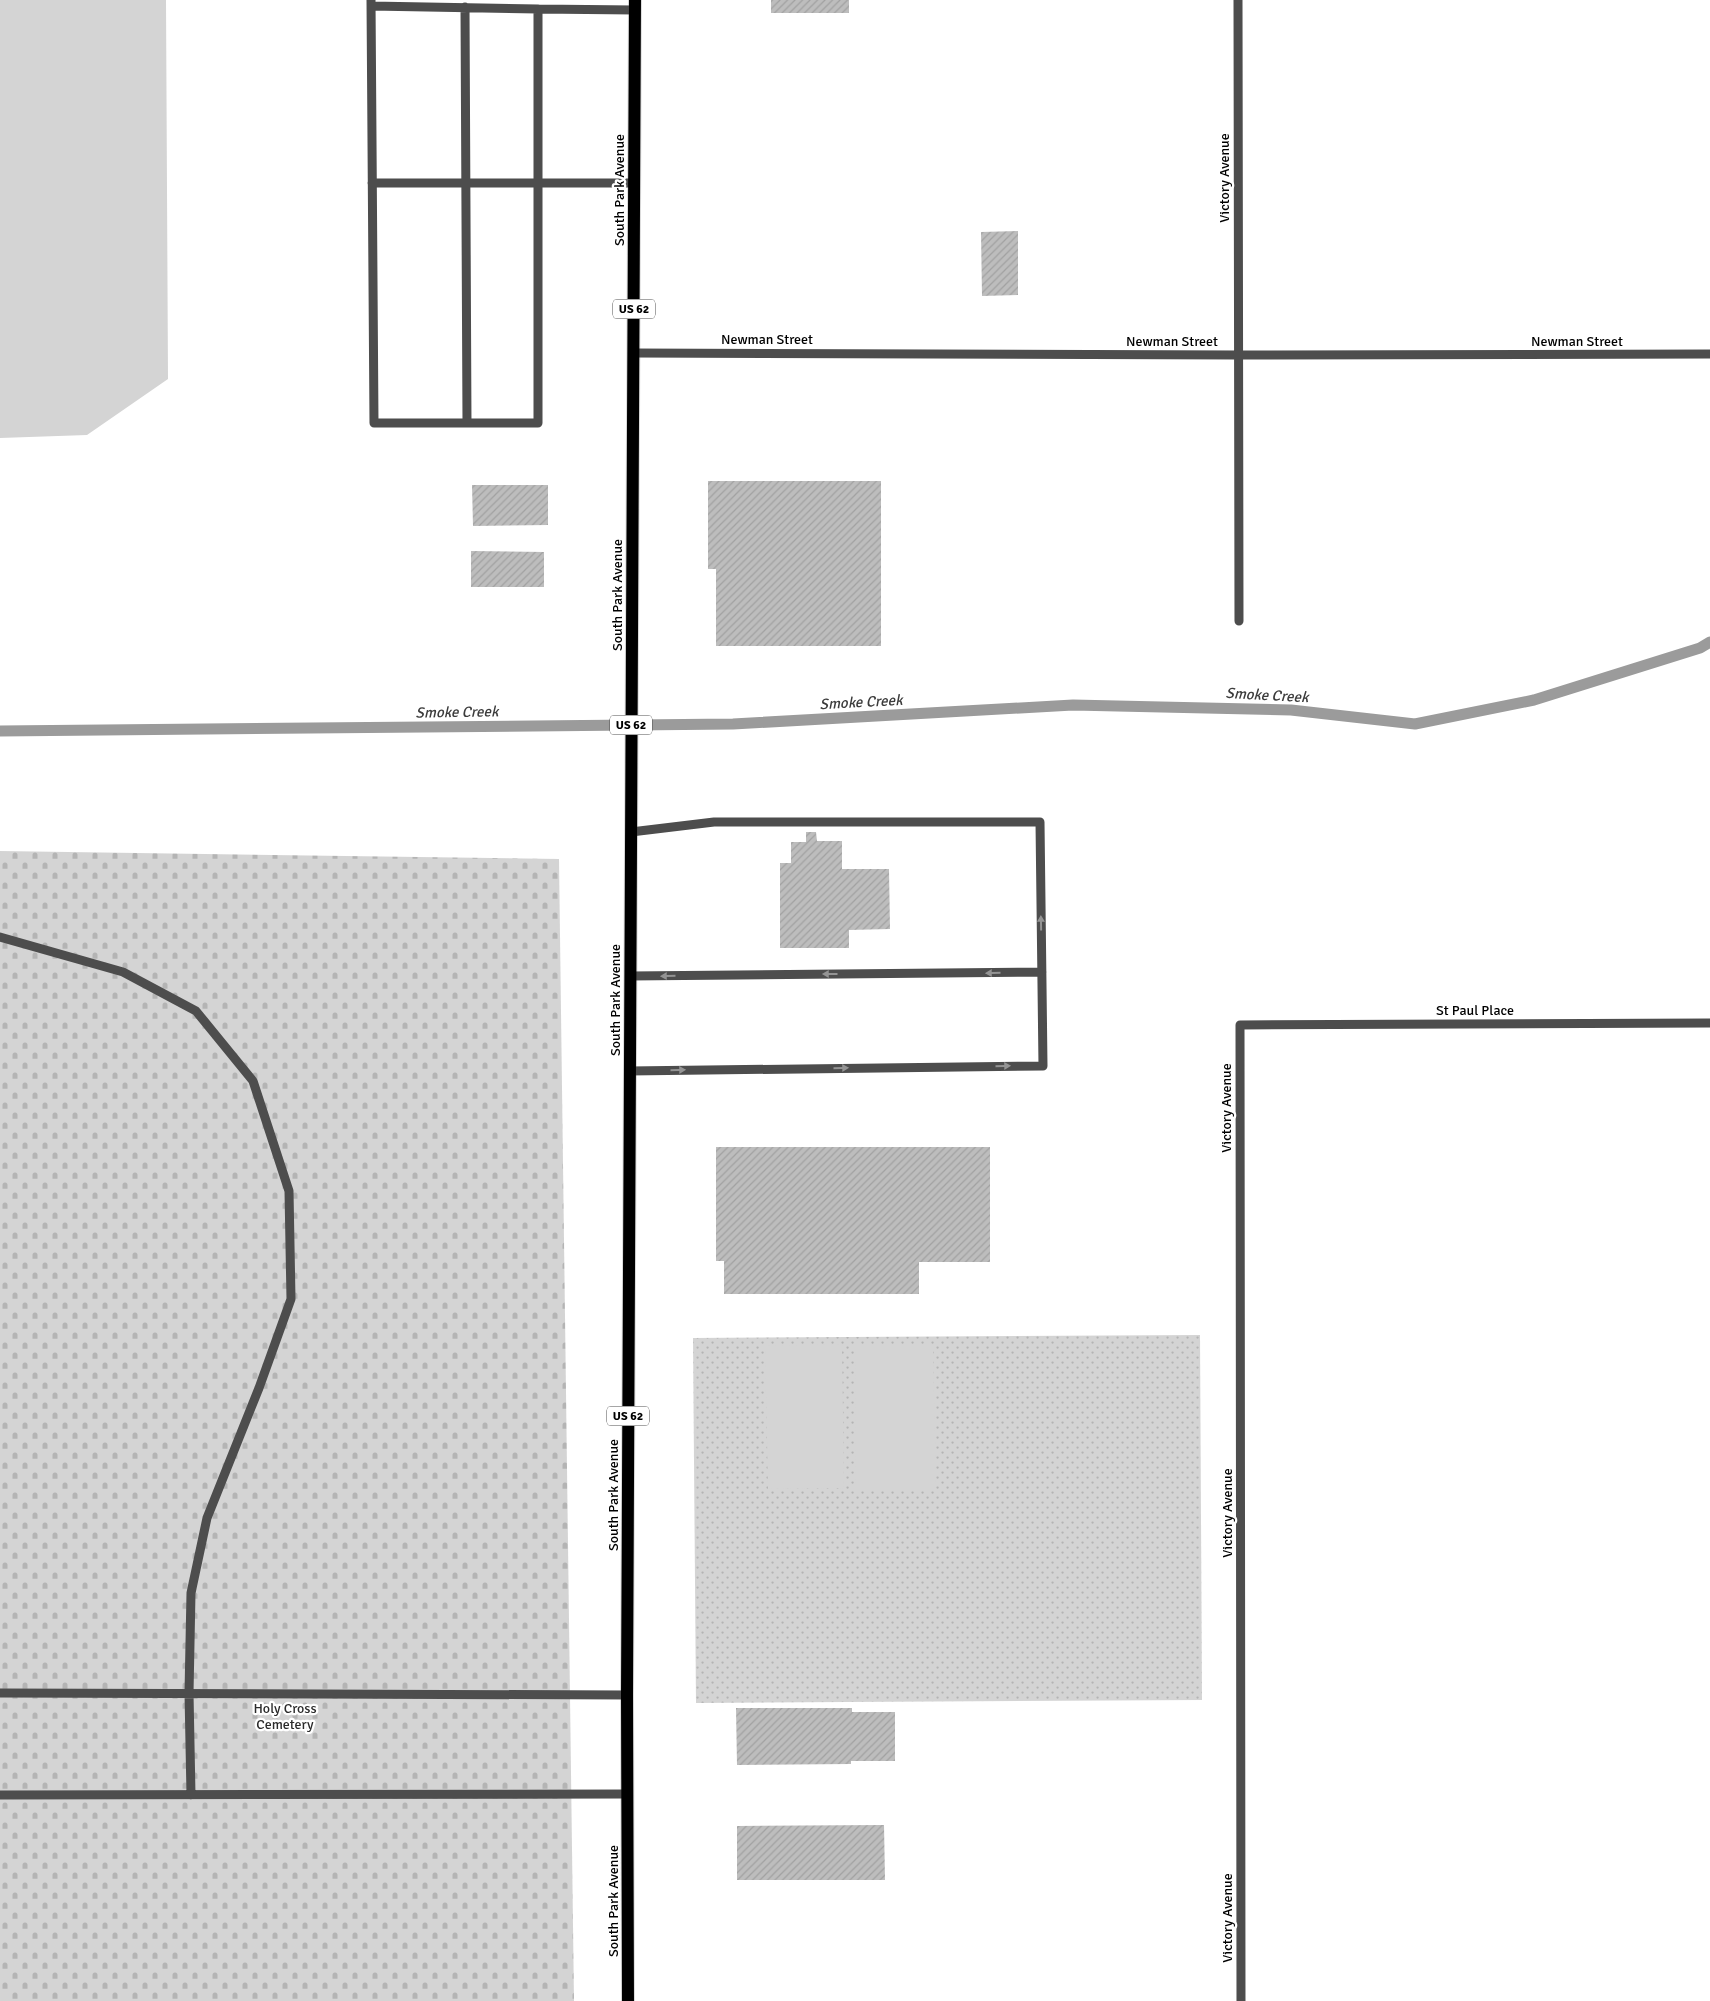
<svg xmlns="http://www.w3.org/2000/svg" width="1710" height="2001" font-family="Signika,sans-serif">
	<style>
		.cemetery { fill: url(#cemetery-stones) }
		.park { fill: url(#park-dots) }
		.pitch { fill: #d4d4d4 }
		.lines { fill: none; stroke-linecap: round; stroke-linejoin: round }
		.stream { stroke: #9b9b9b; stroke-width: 11 }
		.building { fill: url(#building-hatch) }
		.major-casing { stroke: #dbdbdb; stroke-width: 14 }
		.minor { stroke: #4d4d4d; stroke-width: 9 }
		.major { stroke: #000; stroke-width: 12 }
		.oneway { fill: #949494 }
		.labels { text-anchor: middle; stroke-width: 4.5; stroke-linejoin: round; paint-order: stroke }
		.shield { fill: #fff; stroke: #4c4c4c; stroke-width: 1 }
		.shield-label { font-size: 12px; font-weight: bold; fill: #000 }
		.street-label { font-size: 14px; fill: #000; stroke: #fff }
		.park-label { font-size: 14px; fill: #2b2b2b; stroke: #fff }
		.water-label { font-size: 15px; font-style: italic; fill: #3c3c3c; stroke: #fff }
	</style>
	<defs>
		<pattern id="cemetery-stones" width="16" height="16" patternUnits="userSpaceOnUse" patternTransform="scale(1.25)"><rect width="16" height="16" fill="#d4d4d4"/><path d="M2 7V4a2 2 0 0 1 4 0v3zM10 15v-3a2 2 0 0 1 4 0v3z" fill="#b4b4b4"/></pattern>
		<pattern id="park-dots" width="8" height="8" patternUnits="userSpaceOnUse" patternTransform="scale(1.25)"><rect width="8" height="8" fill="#d4d4d4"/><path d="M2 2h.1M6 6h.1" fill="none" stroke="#b4b4b4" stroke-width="1.8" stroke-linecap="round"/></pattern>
		<pattern id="building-hatch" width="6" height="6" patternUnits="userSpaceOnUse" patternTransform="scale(1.25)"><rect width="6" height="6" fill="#bdbdbd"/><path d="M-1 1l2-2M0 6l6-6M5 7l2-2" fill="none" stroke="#a1a1a1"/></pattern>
	</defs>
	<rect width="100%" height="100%" fill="#fff"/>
	<path class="cemetery" d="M 0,851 L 559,859 L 574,2001 L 0,2001 Z"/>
	<path class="park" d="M 1200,1335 L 1202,1700 L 696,1703 L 693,1338 Z"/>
	<path class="pitch" d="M 0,0 L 166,0 L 168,379 L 87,435 L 0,438 Z
		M 842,1344 L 844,1488 L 768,1489 L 765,1346 Z
		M 855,1346 L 933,1346 L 936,1489 L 856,1489 Z"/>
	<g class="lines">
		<path class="stream" d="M 0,731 L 733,724 L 1073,705 L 1291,710 L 1415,724 L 1534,700 L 1700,648 L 1710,642"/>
	</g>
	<path class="building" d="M 771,0 L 849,0 L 849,13 L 771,13 Z
		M 1018,231 L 1018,295 L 982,296 L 981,232 Z
		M 708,481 L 881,481 L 881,646 L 716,646 L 716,569 L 708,569 Z
		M 472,485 L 548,485 L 548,525 L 473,526 Z
		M 471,551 L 544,552 L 544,587 L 471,587 Z
		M 806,832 L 816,832 L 817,841 L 842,841 L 842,869 L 889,869 L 890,929 L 849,930 L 849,948 L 780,948 L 780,863 L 791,863 L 791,842 L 806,842 Z
		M 716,1147 L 990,1147 L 990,1262 L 919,1262 L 919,1294 L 724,1294 L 724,1261 L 716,1261 Z
		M 736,1708 L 852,1708 L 852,1712 L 895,1712 L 895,1761 L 851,1761 L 851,1764 L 737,1765 Z
		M 884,1825 L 885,1880 L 737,1880 L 737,1826 Z"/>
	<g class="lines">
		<defs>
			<path id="major" d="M 628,2001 L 627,1695 L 635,0"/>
		</defs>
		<use href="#major" class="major-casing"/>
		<path class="minor" d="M 371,0 L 374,423 L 538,423 L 538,9 L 371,6
			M 1238,0 L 1239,621
			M 465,7 L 467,423
			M 538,9 L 635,10
			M 372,183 L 635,183
			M 634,353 L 1238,355 L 1710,354
			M 0,937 L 123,972 L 196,1011 L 253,1081 L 289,1191 L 291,1299 L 259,1388 L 207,1518 L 191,1593 L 189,1693 L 191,1795
			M 630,976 L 1042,972
			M 629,1071 L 1043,1066 L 1040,822 L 714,822 L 631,832
			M 0,1693 L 627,1695
			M 0,1795 L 627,1794
			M 1241,2001 L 1240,1025 L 1710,1023"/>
		<use href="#major" class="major"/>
	</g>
	<defs><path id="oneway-solid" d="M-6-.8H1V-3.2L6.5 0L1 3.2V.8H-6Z" transform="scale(1.25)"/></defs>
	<g class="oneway">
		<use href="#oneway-solid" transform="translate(1041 923) rotate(-91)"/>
		<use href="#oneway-solid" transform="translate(993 973) rotate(179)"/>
		<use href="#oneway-solid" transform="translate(830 974) rotate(180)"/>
		<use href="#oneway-solid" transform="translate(668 976) rotate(179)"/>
		<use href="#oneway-solid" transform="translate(1003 1066) rotate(-1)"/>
		<use href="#oneway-solid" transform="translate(841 1068) rotate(-1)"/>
		<use href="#oneway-solid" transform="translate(678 1070) rotate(-1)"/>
	</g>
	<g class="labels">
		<g class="shield">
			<rect x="613" y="299.5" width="42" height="19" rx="4"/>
			<rect x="610" y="715.5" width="42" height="19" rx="4"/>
			<rect x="607" y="1406.5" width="42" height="19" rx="4"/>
		</g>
		<g class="shield-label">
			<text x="634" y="313">US 62</text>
			<text x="631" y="729">US 62</text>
			<text x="628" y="1420">US 62</text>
		</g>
		<g class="street-label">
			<text transform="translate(1224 178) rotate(-90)" y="5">Victory Avenue</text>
			<text transform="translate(619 190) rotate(-90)" y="5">South Park Avenue</text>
			<text x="767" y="344">Newman Street</text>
			<text x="1172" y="346">Newman Street</text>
			<text x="1577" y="346">Newman Street</text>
			<text transform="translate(617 595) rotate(-90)" y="5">South Park Avenue</text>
			<text transform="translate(615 1000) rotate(-90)" y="5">South Park Avenue</text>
			<text x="1475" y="1015">St Paul Place</text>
			<text transform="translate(1226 1108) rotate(-90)" y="5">Victory Avenue</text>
			<text transform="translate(613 1495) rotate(-90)" y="5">South Park Avenue</text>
			<text transform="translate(1227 1513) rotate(-90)" y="5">Victory Avenue</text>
			<text transform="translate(613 1901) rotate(-90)" y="5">South Park Avenue</text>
			<text transform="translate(1227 1918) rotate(-90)" y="5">Victory Avenue</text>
		</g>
		<g class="park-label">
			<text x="285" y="1713">Holy Cross<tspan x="285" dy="16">Cemetery</tspan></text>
		</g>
		<g class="water-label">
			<text transform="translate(1267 695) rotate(3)" y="5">Smoke Creek</text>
			<text transform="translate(861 702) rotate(-3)" y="5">Smoke Creek</text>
			<text transform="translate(457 712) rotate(-1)" y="5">Smoke Creek</text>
		</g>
	</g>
</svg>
